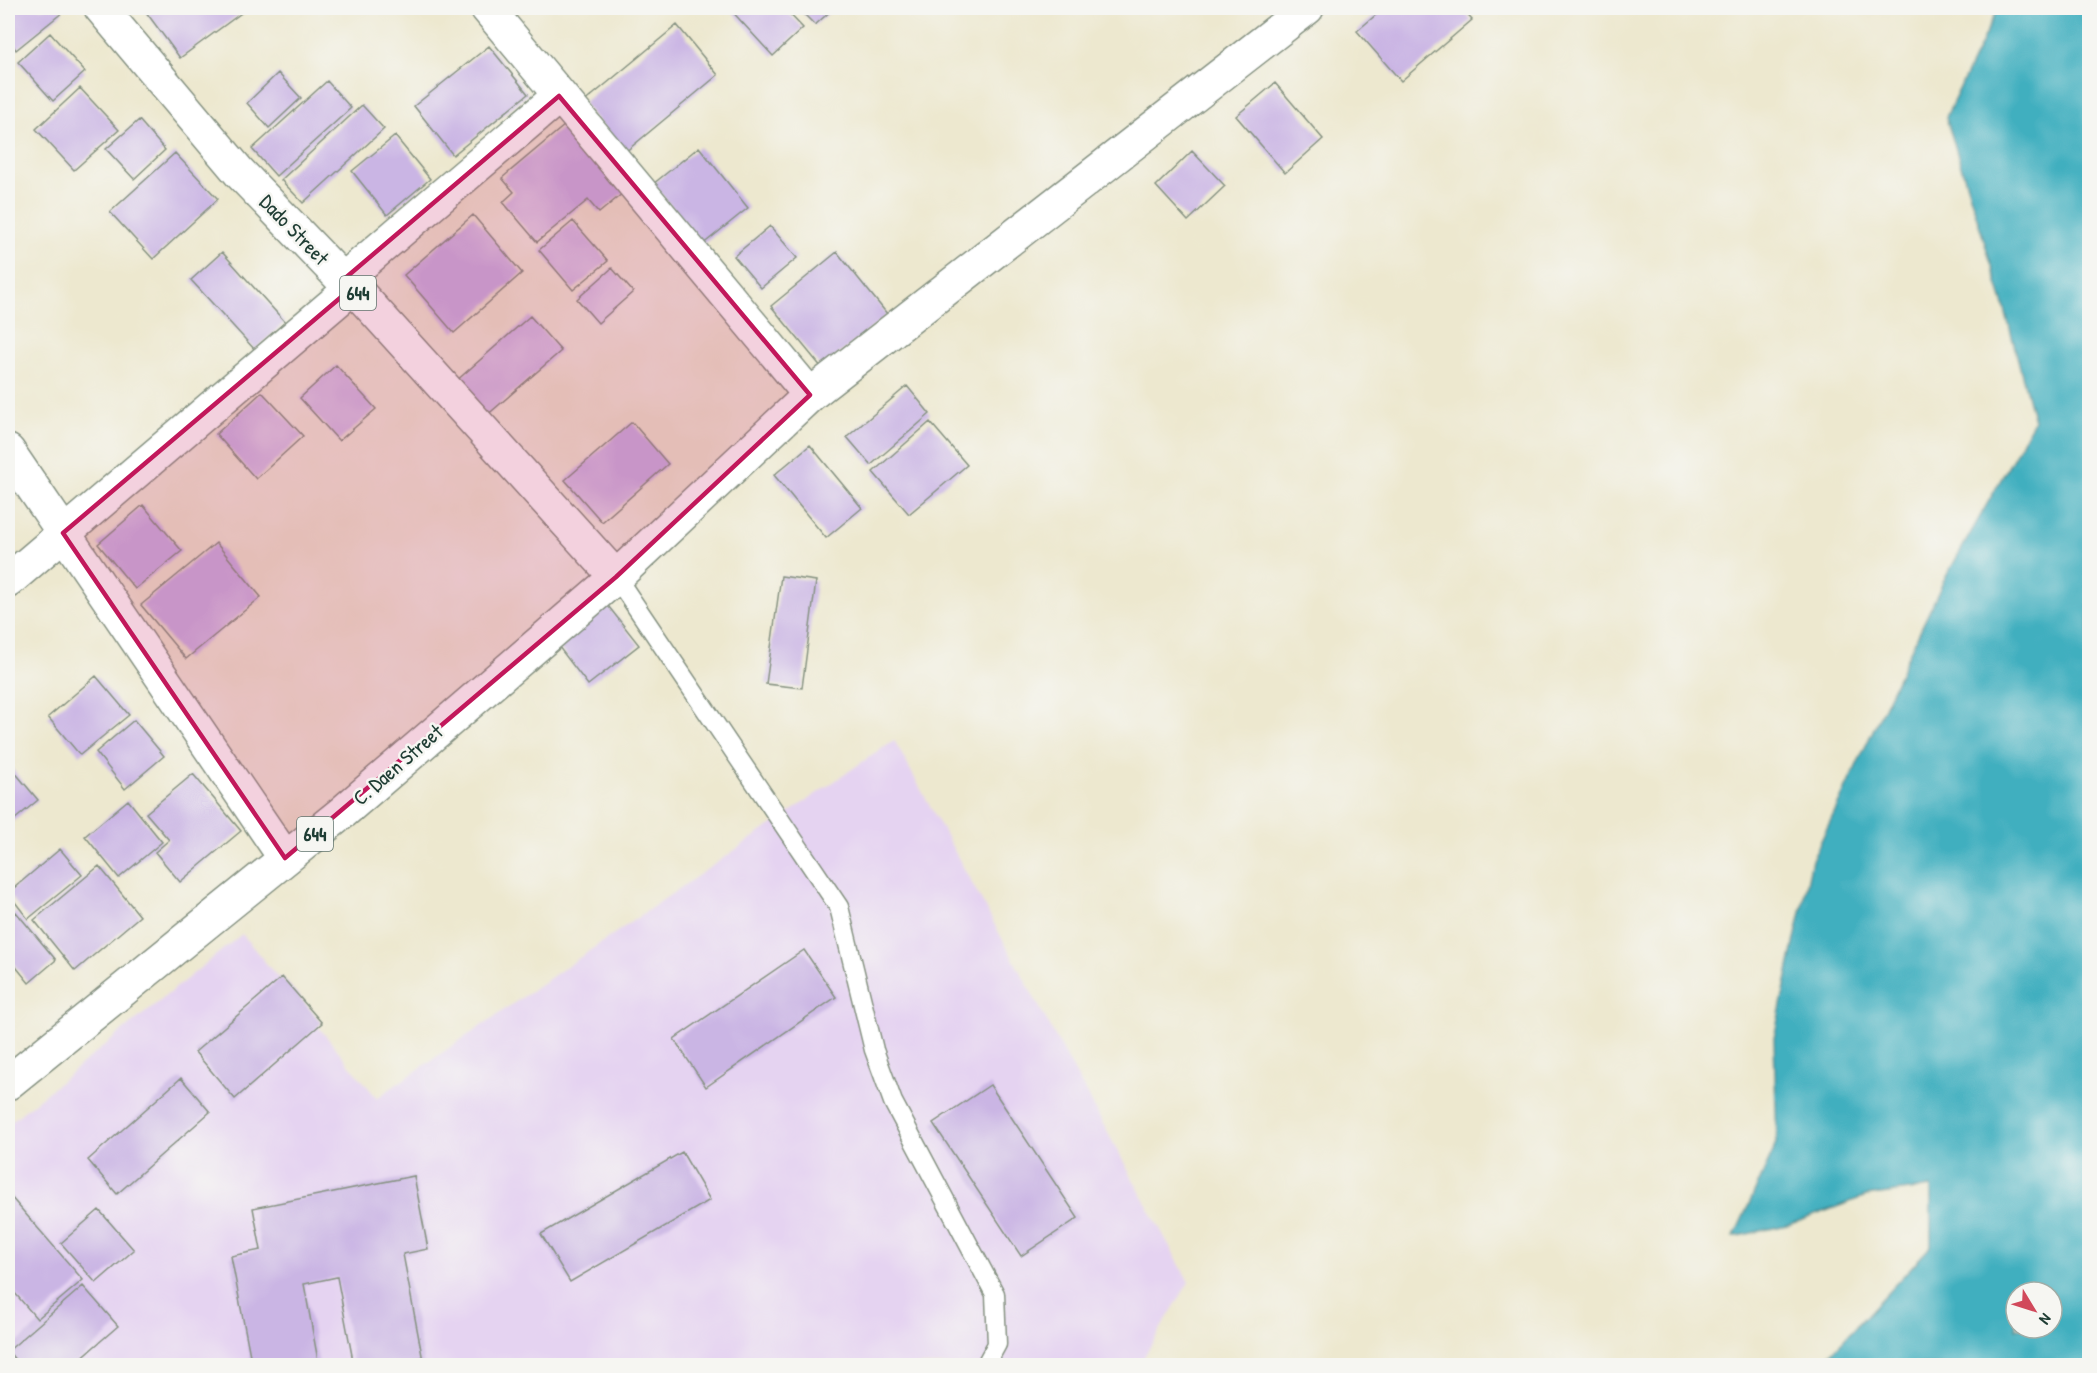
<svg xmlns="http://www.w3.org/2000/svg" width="2097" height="1373" font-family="'Patrick Hand',sans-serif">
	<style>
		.built { fill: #e5d3f1 }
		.water { fill: #41afbf; stroke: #30767a; stroke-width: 1.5; fill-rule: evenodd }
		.building { fill: #cab5e4 }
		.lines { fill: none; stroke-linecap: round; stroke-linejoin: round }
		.lane-casing { stroke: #869282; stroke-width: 21 }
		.street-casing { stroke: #869282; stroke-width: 36 }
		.primary-casing { stroke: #869282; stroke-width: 36 }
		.lane { stroke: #fff; stroke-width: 18 }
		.street { stroke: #fff; stroke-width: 33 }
		.primary { stroke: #fff; stroke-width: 33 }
		.marked { fill: #c2185b; fill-opacity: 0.2; stroke: #c2185b; stroke-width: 4.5; stroke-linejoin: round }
		.labels { text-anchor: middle; stroke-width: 5; stroke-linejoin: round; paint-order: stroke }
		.shield { fill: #f6f6f2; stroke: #60746d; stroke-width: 1.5 }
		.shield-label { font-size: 20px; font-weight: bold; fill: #1f3d34 }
		.street-label { font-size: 21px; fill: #1f3d34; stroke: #f6f6f2 }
	</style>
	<rect width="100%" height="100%" fill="#f6f6f2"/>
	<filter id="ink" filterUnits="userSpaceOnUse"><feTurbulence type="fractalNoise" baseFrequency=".0167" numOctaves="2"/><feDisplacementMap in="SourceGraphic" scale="12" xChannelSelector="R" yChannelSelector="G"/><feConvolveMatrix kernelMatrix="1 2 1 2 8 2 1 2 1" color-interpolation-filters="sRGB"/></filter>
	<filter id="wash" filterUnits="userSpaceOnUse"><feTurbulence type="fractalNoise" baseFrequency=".008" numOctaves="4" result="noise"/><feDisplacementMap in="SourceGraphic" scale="24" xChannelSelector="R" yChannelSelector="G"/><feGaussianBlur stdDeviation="1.35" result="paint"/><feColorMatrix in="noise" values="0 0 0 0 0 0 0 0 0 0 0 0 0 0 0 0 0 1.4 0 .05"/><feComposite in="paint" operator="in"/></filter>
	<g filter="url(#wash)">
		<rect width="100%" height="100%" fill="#ede8cf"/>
		<path class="built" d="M 894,740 L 1189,1282 L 1139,1365 L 8,1366 L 8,1124 L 242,934 L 377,1098 Z"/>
		<path class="water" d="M 1998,8 L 2089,8 L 2089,1365 L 1827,1365 L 1824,1361 L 1931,1246 L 1931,1187 L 1866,1196 L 1791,1224 L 1734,1237 L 1777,1143 L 1774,1038 L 1812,860 L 1943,582 L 2034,421 L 2003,302 L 1946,117 ZM 2016,1292 L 2052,1292 L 2052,1328 L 2016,1328 Z"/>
		<g id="blocks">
			<path class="building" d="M 8,8 L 59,8 L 63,12 L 16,50 L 8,39 Z
				M 143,8 L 248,8 L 180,58 Z
				M 729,8 L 784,8 L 803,28 L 773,56 Z
				M 798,8 L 834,8 L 815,25 Z
				M 1384,8 L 1461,8 L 1472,20 L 1401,81 L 1357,31 Z
				M 677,25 L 718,75 L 624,153 L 583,103 Z
				M 50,33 L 85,72 L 53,101 L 18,62 Z
				M 489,46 L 528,94 L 453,155 L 414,106 Z
				M 278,73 L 301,98 L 269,128 L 247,103 Z
				M 327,81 L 351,108 L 276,176 L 252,149 Z
				M 1275,83 L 1323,139 L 1285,173 L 1236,116 Z
				M 80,88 L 119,130 L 74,170 L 36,129 Z
				M 362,105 L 384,129 L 303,203 L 281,180 Z
				M 139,120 L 165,150 L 134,179 L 106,149 Z
				M 571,120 L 629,188 L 599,213 L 588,200 L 537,242 L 503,202 L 514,192 L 502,178 Z
				M 395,136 L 430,179 L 387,215 L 352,171 Z
				M 699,147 L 748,208 L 702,245 L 653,184 Z
				M 1192,151 L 1225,186 L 1188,221 L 1156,186 Z
				M 175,153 L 218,199 L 153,259 L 110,212 Z
				M 473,215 L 522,273 L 454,333 L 404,275 Z
				M 573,221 L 608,261 L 573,290 L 539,250 Z
				M 770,226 L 797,258 L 761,288 L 734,256 Z
				M 222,252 L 285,322 L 255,350 L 191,280 Z
				M 837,252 L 888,315 L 822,368 L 771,306 Z
				M 612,268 L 633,292 L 598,323 L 577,299 Z
				M 530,316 L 561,351 L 485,417 L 455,382 Z
				M 336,365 L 376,409 L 339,441 L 300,398 Z
				M 907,386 L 930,414 L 871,465 L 847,437 Z
				M 262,392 L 303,436 L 256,479 L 216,434 Z
				M 632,422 L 668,464 L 602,522 L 565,480 Z
				M 930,422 L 967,465 L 909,514 L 873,472 Z
				M 810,445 L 862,508 L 826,538 L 774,475 Z
				M 143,505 L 182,551 L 135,589 L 98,544 Z
				M 216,543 L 261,597 L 186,659 L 141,605 Z
				M 781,576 L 816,581 L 802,688 L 766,684 Z
				M 605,602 L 639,645 L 588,685 L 555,642 Z
				M 96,676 L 129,715 L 80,755 L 48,717 Z
				M 134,720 L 164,756 L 125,789 L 96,752 Z
				M 8,764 L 38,800 L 8,825 Z
				M 193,774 L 241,831 L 180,882 L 155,852 L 169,840 L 146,813 Z
				M 128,800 L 162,842 L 119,878 L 85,836 Z
				M 60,849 L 82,875 L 28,919 L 8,893 Z
				M 99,866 L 140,916 L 75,971 L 34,920 Z
				M 16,912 L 56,960 L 29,983 L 8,957 L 8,919 Z
				M 804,950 L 836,997 L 706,1087 L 674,1039 Z
				M 282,977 L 322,1023 L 235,1099 L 195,1052 Z
				M 181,1078 L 210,1112 L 117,1194 L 88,1160 Z
				M 990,1085 L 1078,1218 L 1021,1256 L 933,1123 Z
				M 682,1152 L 710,1200 L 570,1282 L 541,1234 Z
				M 414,1176 L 428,1249 L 403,1254 L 424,1366 L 354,1366 L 337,1277 L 304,1284 L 319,1366 L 252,1366 L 231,1256 L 261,1250 L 253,1208 Z
				M 10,1196 L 83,1280 L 37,1319 L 8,1285 L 8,1198 Z
				M 99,1210 L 134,1250 L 96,1283 L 61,1243 Z
				M 83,1286 L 118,1326 L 72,1366 L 20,1366 L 8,1351 Z"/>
		</g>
	</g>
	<g filter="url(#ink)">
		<use href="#blocks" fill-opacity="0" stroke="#869282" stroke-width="1.5"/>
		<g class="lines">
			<defs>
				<path id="lane" d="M 616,577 L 839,907 L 874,1050 L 893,1102 L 995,1294 L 997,1344 L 985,1366"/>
				<path id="street" d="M 487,8 L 810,395
					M 343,280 L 559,96
					M 8,451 L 285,858
					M 616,577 L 810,395 L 1307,8
					M 8,581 L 353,287"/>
				<path id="primary" d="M 8,1083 L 343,812 L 616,577 L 353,287 L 343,280 L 239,172 L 101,8"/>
			</defs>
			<use href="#lane" class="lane-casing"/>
			<use href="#street" class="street-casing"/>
			<use href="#primary" class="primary-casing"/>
			<use href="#lane" class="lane"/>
			<use href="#street" class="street"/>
			<use href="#primary" class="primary"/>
		</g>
	</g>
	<path class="marked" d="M 559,96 L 810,395 L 616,577 L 285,858 L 63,533 L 353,287 L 343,280 Z"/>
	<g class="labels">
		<g class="shield">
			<rect x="340" y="276" width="36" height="34" rx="4.5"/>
			<rect x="297" y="817" width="36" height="34" rx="4.5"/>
		</g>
		<g class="shield-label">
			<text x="358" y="300">644</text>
			<text x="315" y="841">644</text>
		</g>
		<g class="street-label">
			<text transform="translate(294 230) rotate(46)" y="7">Dado Street</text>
			<text transform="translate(398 765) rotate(-41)" y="7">C. Daen Street</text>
		</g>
	</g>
	<rect width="2097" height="1373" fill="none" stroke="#f6f6f2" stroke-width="30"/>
	<g transform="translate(2034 1310) rotate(128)"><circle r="28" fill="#f6f6f2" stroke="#a0aca6" stroke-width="1.5"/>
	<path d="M0-4.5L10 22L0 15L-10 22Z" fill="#d1495b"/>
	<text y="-9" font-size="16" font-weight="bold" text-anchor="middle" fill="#1f3d34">N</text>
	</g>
</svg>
